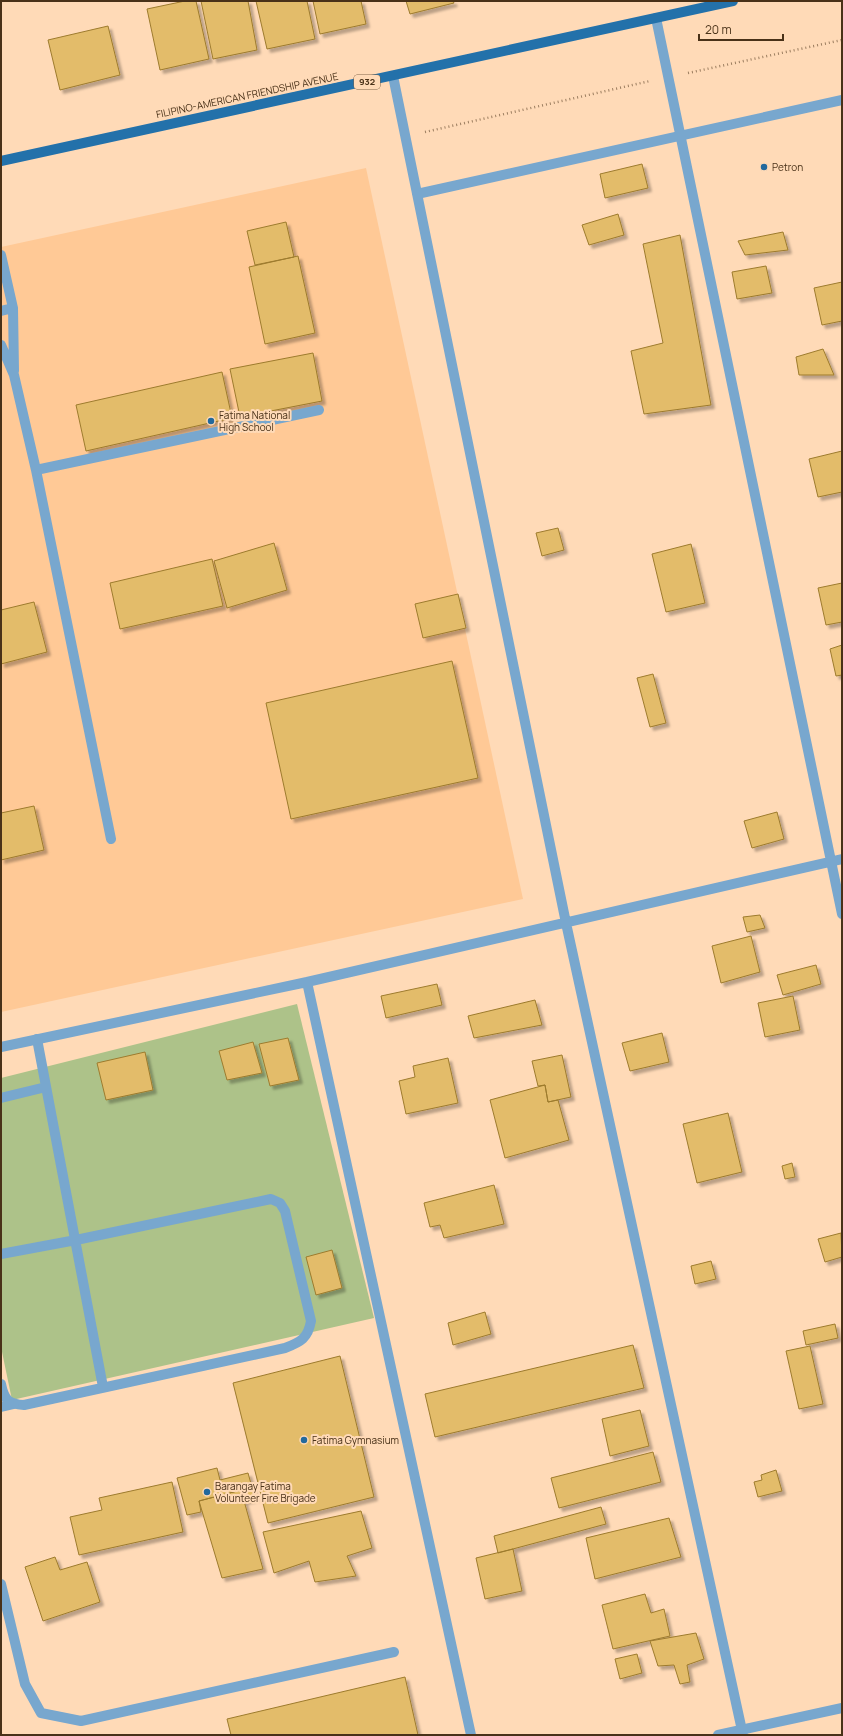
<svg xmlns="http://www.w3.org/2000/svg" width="843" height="1736" font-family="Manrope,sans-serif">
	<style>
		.built { fill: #ffc996 }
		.green { fill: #adc289 }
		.building { fill: #e3bc6a; stroke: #9d7b2d; filter: url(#shadow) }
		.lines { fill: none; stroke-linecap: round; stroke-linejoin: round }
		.path { stroke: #9c7e60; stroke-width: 2.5; stroke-dasharray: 1 3; stroke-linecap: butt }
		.lane { stroke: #78a7ce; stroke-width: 10 }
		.street { stroke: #78a7ce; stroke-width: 10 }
		.primary { stroke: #2371aa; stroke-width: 10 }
		.poi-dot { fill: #22699d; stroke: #ffdab7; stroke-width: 1.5 }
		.labels { text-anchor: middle; stroke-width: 4; stroke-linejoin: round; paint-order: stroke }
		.shield { fill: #ffdab7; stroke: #806448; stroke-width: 1 }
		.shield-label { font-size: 9px; font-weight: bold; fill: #493118 }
		.street-label { font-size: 10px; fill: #493118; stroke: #ffdab7 }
		.poi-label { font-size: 10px; fill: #493118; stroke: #ffdab7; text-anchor: start }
	</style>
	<defs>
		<filter id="shadow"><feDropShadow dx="3.5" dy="3.5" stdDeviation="1" flood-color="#0004"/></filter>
	</defs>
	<rect width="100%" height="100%" fill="#ffdab7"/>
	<path class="built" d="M 366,168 L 523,899 L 1,1012 L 1,247 Z"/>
	<path class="green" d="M 297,1004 L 374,1318 L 12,1400 L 1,1347 L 1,1078 Z"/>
	<path class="building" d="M 185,1 L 196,1 L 209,59 L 160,70 L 147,9 Z
		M 201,1 L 248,1 L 257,50 L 213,59 Z
		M 256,1 L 307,1 L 315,39 L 267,49 Z
		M 313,1 L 361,1 L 366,24 L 320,34 Z
		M 406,1 L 453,1 L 454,3 L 410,14 Z
		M 108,26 L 120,75 L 60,90 L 48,40 Z
		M 642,164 L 648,188 L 605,198 L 600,174 Z
		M 618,214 L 624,235 L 589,245 L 582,225 Z
		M 286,222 L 294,257 L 255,265 L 247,231 Z
		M 783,232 L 788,250 L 745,255 L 738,241 Z
		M 680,235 L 711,405 L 644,414 L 631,351 L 663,343 L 643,244 Z
		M 298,256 L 315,333 L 265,344 L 249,267 Z
		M 766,266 L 772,293 L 737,299 L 732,272 Z
		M 842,282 L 842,321 L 822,325 L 814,288 Z
		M 823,349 L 834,375 L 799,375 L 796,357 Z
		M 313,353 L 322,401 L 240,417 L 230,369 Z
		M 222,372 L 232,418 L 86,451 L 76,405 Z
		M 842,451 L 842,492 L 818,497 L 809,459 Z
		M 558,528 L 564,550 L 542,556 L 536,533 Z
		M 274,543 L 287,590 L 227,608 L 214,561 Z
		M 691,544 L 705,603 L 666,612 L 652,554 Z
		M 212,559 L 223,606 L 120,629 L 110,583 Z
		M 842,583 L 842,622 L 826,625 L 818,588 Z
		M 458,594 L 466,628 L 423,638 L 415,604 Z
		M 34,602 L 47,652 L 1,664 L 1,610 Z
		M 842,645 L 842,675 L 836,676 L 830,649 Z
		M 452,661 L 478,778 L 291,819 L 266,703 Z
		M 653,674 L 666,723 L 650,727 L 637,678 Z
		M 34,806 L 44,850 L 1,860 L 1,813 Z
		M 777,812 L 784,839 L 752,848 L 744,821 Z
		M 760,915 L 765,928 L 747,932 L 743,917 Z
		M 751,936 L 760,972 L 721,983 L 712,946 Z
		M 816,965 L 821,984 L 783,995 L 777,975 Z
		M 437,984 L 442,1005 L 386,1018 L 381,996 Z
		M 793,996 L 800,1030 L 765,1037 L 758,1003 Z
		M 535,1000 L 542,1025 L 474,1038 L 468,1016 Z
		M 662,1033 L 669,1062 L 630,1071 L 622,1043 Z
		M 288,1038 L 299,1080 L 270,1086 L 259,1044 Z
		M 253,1042 L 262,1073 L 227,1080 L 219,1051 Z
		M 145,1052 L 153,1090 L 106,1100 L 97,1063 Z
		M 562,1055 L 571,1097 L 548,1102 L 545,1085 L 538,1086 L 532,1061 Z
		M 448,1058 L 458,1103 L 406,1114 L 399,1081 L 415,1077 L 413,1066 Z
		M 545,1085 L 548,1102 L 558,1100 L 569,1140 L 505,1158 L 490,1100 Z
		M 728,1113 L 742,1172 L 697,1183 L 683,1124 Z
		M 792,1163 L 795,1177 L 785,1179 L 782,1166 Z
		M 494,1185 L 504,1224 L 444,1238 L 440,1225 L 430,1227 L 424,1203 Z
		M 841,1233 L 842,1257 L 825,1262 L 818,1239 Z
		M 332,1250 L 342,1288 L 316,1295 L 306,1257 Z
		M 711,1261 L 716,1279 L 695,1284 L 691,1266 Z
		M 485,1312 L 491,1334 L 453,1345 L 448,1323 Z
		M 835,1324 L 838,1338 L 806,1345 L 803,1331 Z
		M 633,1345 L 644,1388 L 435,1437 L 425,1394 Z
		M 810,1346 L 823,1404 L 799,1409 L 786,1351 Z
		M 340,1356 L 374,1497 L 268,1523 L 233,1383 Z
		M 640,1410 L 649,1446 L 610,1456 L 602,1419 Z
		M 653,1452 L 661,1482 L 559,1508 L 551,1478 Z
		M 217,1468 L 220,1480 L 248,1473 L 255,1498 L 244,1501 L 241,1490 L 199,1501 L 201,1512 L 187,1515 L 177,1478 Z
		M 776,1470 L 782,1491 L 758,1497 L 754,1482 L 762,1480 L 761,1475 Z
		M 172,1482 L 183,1532 L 79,1555 L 70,1517 L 102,1510 L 99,1498 Z
		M 241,1490 L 263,1569 L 222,1578 L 199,1501 Z
		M 601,1507 L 606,1524 L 498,1553 L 494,1536 Z
		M 361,1511 L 372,1548 L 347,1556 L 356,1576 L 315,1582 L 309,1561 L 274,1573 L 263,1532 Z
		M 669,1518 L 681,1557 L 595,1579 L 586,1538 Z
		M 513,1549 L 522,1591 L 485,1599 L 476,1558 Z
		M 55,1557 L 60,1570 L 87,1562 L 100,1602 L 43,1621 L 25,1567 Z
		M 645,1594 L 651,1613 L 664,1609 L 670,1636 L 613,1649 L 602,1605 Z
		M 696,1633 L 704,1659 L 687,1665 L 690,1682 L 680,1684 L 674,1665 L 658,1666 L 650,1641 Z
		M 637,1654 L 642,1673 L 620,1679 L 615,1659 Z
		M 405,1677 L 418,1735 L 231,1735 L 227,1719 Z"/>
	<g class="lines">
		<path class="path" d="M 688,73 L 842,40
			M 425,132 L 650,81"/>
		<path class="lane" d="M 1,255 L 13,308 L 14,371
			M 1,311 L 13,308
			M 1,345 L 14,375 L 36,470 L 111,839
			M 36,470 L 319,410
			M 37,1039 L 103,1387
			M 1,1098 L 46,1087
			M 1,1254 L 76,1240 L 271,1199 L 280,1203 L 285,1211 L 311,1321 C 308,1338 301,1342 285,1348 L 24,1405 C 8,1404 4,1399 1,1384"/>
		<path class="street" d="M 656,18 L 842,914
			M 393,76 L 566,923 L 743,1735
			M 417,194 L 842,100
			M 307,982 L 471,1735
			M 1,1047 L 307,982 L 842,859
			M 1,1407 L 14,1404
			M 1,1584 L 25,1684 L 41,1713 L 81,1721 L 394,1652
			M 718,1735 L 842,1708"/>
		<path class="primary" d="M 1,161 L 733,1"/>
	</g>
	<g class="poi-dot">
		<circle cx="764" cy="167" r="4"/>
		<circle cx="211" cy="421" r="4"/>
		<circle cx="304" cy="1440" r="4"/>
		<circle cx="207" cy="1492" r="4"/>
	</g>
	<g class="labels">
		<rect class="shield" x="354" y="75" width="26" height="14" rx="3"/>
		<g class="shield-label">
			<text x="367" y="85">932</text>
		</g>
		<g class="street-label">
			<text transform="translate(247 95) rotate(-12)" y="4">FILIPINO-AMERICAN FRIENDSHIP AVENUE</text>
		</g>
		<g class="poi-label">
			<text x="772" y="171">Petron</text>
			<text x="219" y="419">Fatima National<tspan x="219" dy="12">High School</tspan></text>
			<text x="312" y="1444">Fatima Gymnasium</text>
			<text x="215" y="1490">Barangay Fatima<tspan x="215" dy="12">Volunteer Fire Brigade</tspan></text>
		</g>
	</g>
	<rect width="843" height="1736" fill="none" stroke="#493118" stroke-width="4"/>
	<path d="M699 34v6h84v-6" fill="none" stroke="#493118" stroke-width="2"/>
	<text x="705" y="34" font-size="12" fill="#493118" stroke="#ffdab7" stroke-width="3" paint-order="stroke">20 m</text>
</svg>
